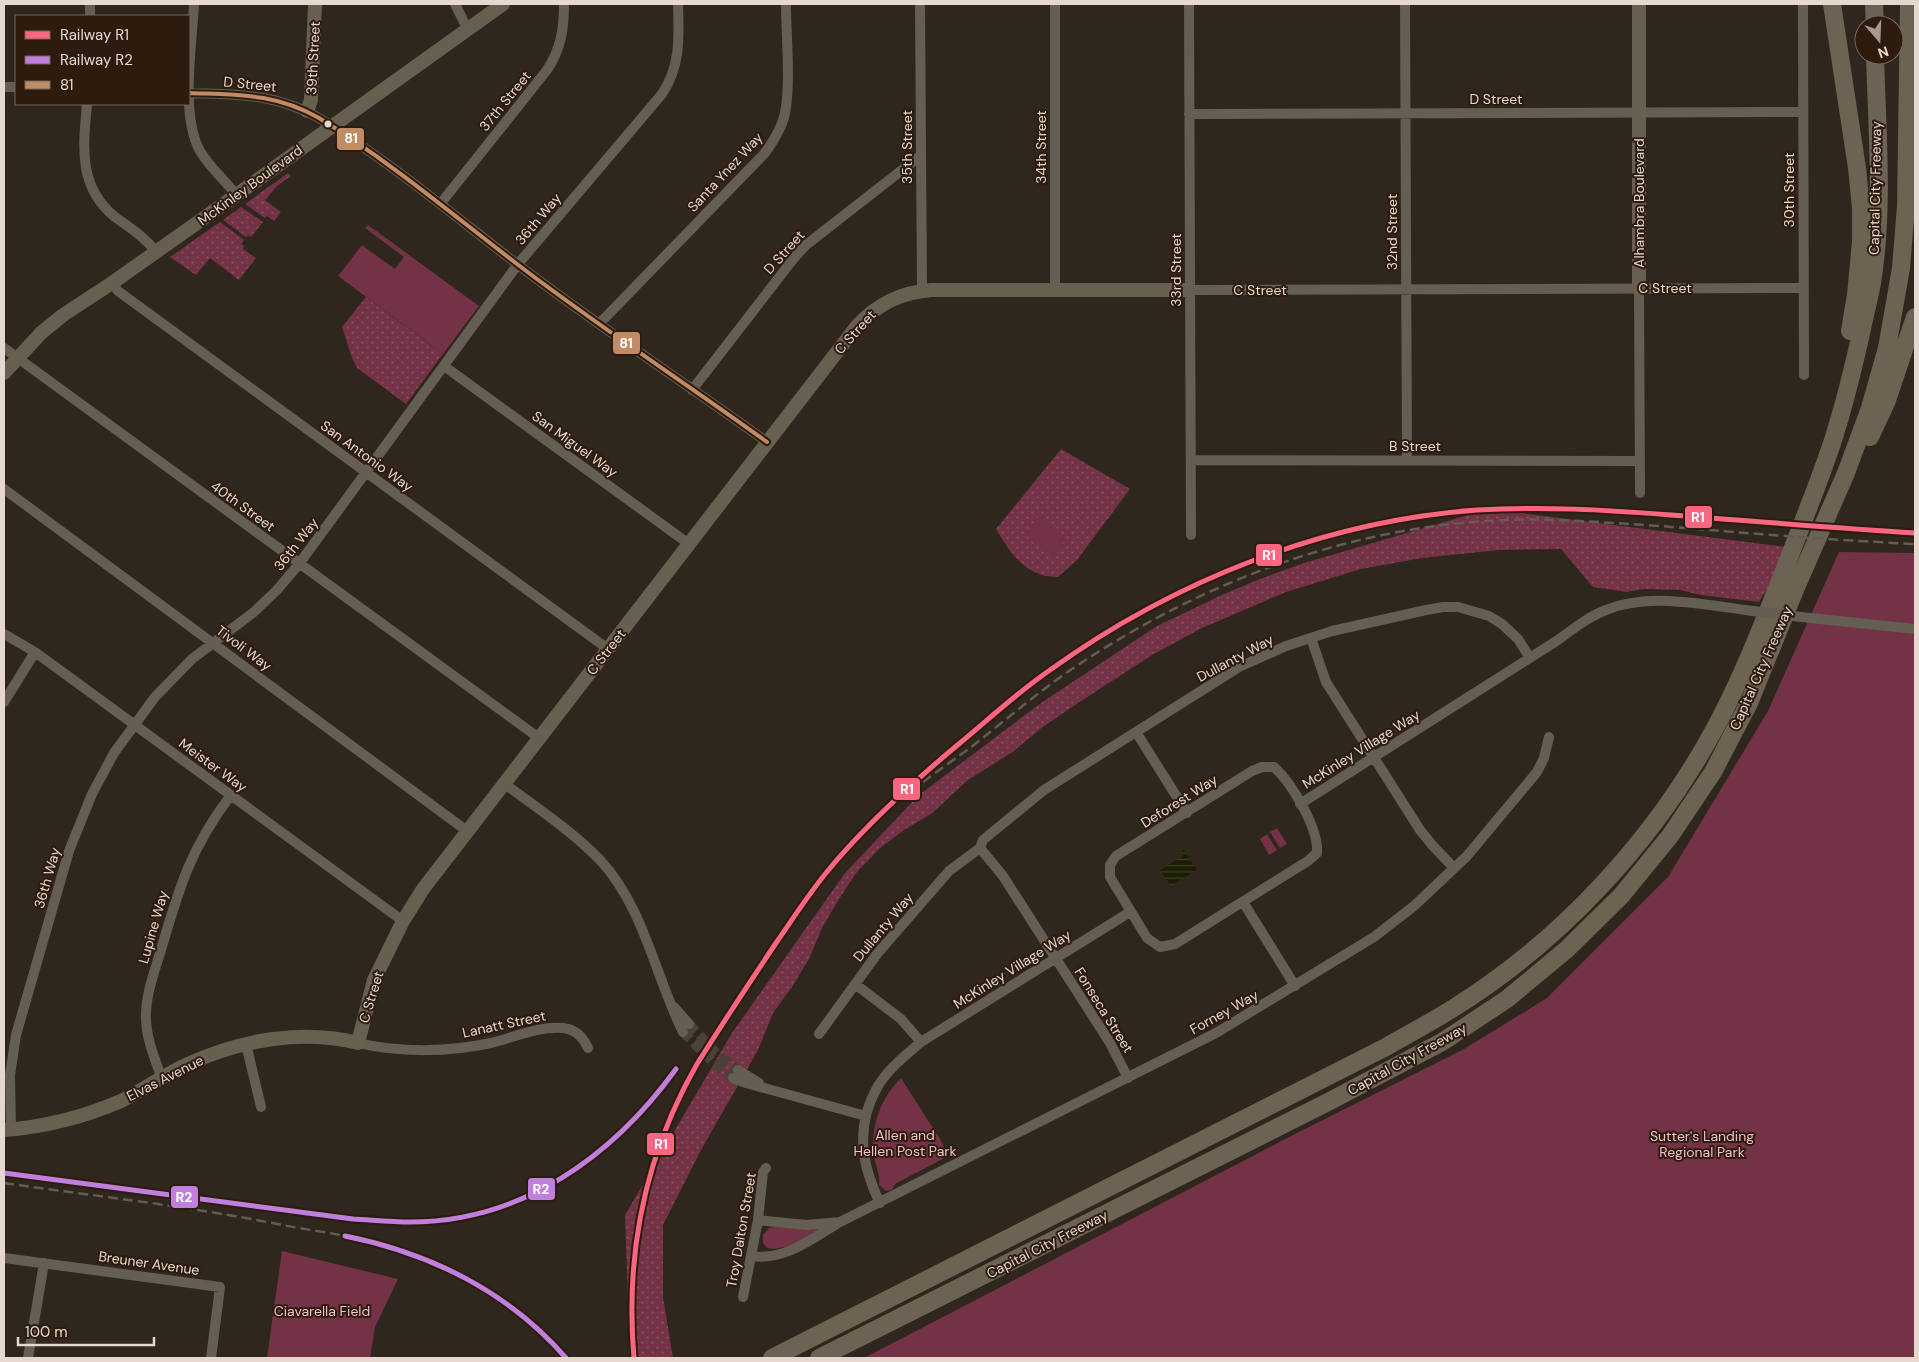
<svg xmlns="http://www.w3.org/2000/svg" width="1919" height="1362" font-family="'DM Sans',sans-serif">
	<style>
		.grass { fill: url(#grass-dots) }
		.park { fill: #733246 }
		.water { fill: url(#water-rules) }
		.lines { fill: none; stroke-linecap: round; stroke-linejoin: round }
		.street-tunnel { stroke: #4a4139; stroke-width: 10; stroke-dasharray: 10 5; stroke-linecap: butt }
		.street { stroke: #655e52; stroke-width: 10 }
		.secondary { stroke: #676051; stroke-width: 14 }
		.highway { stroke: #6c6353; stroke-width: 18 }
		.rail { stroke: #635c54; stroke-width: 2.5; stroke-dasharray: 10 5; stroke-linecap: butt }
		.street-bridge { stroke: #655e52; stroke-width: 10 }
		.bus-1-casing { stroke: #2d1b0d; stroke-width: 8 }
		.bus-1 { stroke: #c18c65; stroke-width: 4 }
		.rail-1-casing { stroke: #2d1b0d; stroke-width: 9 }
		.rail-2-casing { stroke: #2d1b0d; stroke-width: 9 }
		.rail-1 { stroke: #fa6682; stroke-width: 5 }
		.rail-2 { stroke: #c07fdc; stroke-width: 5 }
		.bus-dot { fill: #e4d8cf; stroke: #2d1b0d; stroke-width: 2 }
		.labels { text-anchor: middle; stroke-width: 4; stroke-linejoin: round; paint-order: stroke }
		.street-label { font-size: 14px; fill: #e4d8cf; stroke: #2d1b0d }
		.park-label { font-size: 14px; fill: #f4bfcc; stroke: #2d1b0d }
		.line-badge { stroke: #2d1b0d; stroke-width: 2 }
		.badge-label { font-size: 14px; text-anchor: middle; font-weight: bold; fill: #fff }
	</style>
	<defs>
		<pattern id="grass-dots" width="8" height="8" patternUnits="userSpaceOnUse" patternTransform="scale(1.25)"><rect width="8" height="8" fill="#733246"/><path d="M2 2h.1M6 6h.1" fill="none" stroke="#874f60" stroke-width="1.8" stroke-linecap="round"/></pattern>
		<pattern id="water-rules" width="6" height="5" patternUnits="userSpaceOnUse" patternTransform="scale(1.25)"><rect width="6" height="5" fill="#1c1e03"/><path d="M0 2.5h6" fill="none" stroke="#3d3e27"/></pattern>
	</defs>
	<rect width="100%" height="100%" fill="#2f261e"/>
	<path class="grass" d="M 288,173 L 291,176 L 277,186 L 265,200 L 281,212 L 274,221 L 267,216 L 265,218 L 245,204 Z
		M 241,207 L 263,222 L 251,237 L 248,235 L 246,237 L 223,220 Z
		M 220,222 L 244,240 L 241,244 L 244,246 L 243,249 L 256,258 L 239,280 L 210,258 L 196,275 L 170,257 Z
		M 366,297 L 443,354 L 406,404 L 357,368 L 352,358 L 342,327 Z
		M 1061,449 L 1130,489 L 1077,560 L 1058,577 C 1026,577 1011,554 996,529 Z
		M 1489,509 L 1793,548 L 1759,602 L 1701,595 L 1680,590 L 1643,589 L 1627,592 L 1593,587 L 1561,549 L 1499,550 L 1422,558 L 1361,569 L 1286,592 L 1202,628 L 1152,655 L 1075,705 L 1040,729 L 1014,751 L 968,780 L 931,814 L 904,830 L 879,849 L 857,872 L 839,899 L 822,928 L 809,959 L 792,987 L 773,1013 L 758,1050 L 701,1150 L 663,1225 L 663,1297 L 673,1358 L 630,1358 L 625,1215 L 732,1033 L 845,873 L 919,795 L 1041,703 L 1157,626 L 1224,594 L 1260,579 L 1304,563 Z"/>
	<path class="park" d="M 368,225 L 479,306 L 443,354 L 338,276 L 362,245 L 395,269 L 404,257 L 365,228 Z
		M 1038,517 L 1066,538 L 1053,555 L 1025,534 Z
		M 1839,552 L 1915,553 L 1915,1358 L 864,1358 L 1299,1132 L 1464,1049 L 1547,998 L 1668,877 L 1768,711 Z
		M 1277,828 L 1287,844 L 1280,848 L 1270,832 Z
		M 1267,834 L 1277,850 L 1269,855 L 1260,839 Z
		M 901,1078 L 940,1139 L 948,1156 L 895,1184 L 892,1190 L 886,1191 L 879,1185 C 881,1176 875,1165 874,1155 C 870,1126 881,1098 901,1078 Z
		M 780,1226 L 824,1228 C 806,1237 787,1252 767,1248 L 763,1243 L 763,1235 L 769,1228 Z
		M 282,1251 L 398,1279 L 375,1327 L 370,1358 L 267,1358 Z"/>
	<path class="water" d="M 1184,850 L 1197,870 L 1171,886 L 1160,870 L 1183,856 L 1181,852 Z"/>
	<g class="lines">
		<path class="street-tunnel" d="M 689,1024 L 716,1053 L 738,1070
			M 683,1032 L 714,1063 L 733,1078"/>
		<path class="street" d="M 194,4 C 192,46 180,115 200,151 C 210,168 225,180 237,196
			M 455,4 L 468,30
			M 920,4 L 922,290
			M 1055,4 L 1055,289
			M 1189,4 L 1191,535
			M 1405,4 L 1407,460
			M 1803,4 L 1804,375
			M 90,16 L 90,4
			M 4,87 L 16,87
			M 189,93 C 238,95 275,93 319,118 C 389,161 452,214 517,264 C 598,326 684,382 767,442
			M 87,104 C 83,147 78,187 115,217 C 130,228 145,237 156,252
			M 1189,114 L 1803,112
			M 441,203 L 547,70 C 561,49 564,29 564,4
			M 112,283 L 118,291 L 608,649
			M 1639,289 L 1640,493
			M 1190,290 L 1803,288
			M 600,323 L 764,154 C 773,142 782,128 785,113 C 791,82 786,36 786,4
			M 4,348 L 539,738
			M 444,366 L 689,544
			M 692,390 L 794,258 L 806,245 L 920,156
			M 1191,460 L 1639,461
			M 4,489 L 467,831
			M 1801,617 L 1915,629
			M 4,634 L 35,652 L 403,921
			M 1311,638 L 1326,682 L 1420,830 L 1433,846 L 1454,868
			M 4,702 L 35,652
			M 1136,732 L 1187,813
			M 1262,767 L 1274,767 C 1292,783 1319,829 1317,853 L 1308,861 L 1175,944 L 1160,947 L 1147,938 L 1110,877 L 1110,865 L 1116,856 L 1252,771 Z
			M 505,784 C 537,808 572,831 600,860 C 644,907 655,976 683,1032
			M 1300,804 L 1558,640 C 1573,629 1588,617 1606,610 C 1650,592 1707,605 1753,611
			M 1243,902 L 1295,986
			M 855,984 L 901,1019 L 921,1042
			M 674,1007 L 689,1024
			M 819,1034 L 877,954 L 949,871 L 980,848
			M 358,1043 C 400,1053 449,1052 491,1043 C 515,1037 538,1026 563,1028 C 575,1029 583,1037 588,1048
			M 246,1044 L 261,1107
			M 738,1070 L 759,1083
			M 733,1078 L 746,1083 L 866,1116
			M 1128,1078 L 1110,1043 L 1003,876 L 980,848 L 983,840 L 1044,790 L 1239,667 L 1286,646 L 1332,631 L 1426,610 L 1443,607 L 1458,607 L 1489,616 L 1502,624 L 1518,639 L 1530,658
			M 162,1079 C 155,1059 147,1041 146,1020 C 145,996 154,973 161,950 C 179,888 191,847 231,795
			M 11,1129 L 10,1075 L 16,1035 L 69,851 L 92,794 L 114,753 L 155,697 L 192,659 L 254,612 L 277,590 L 299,564 L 518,264 L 662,94 C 681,66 679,36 678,4
			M 880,1203 C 861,1164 855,1126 878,1086 C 888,1069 906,1055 921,1042 L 1130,912
			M 840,1222 L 1216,1033 L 1374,937 L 1414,906 L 1467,856 L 1537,772 L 1544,758 L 1549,737
			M 752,1256 C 785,1261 813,1238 840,1222 L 806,1225 L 758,1220
			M 4,1258 L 220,1287 L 211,1358
			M 743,1297 L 758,1220 L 763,1172 L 766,1168
			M 28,1358 L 44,1263"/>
		<path class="secondary" d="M 1639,4 L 1639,289
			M 307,111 L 311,100 L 315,4
			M 4,373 L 41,333 L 63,315 L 112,283 L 228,201 L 503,4
			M 4,1130 C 44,1127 84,1117 121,1101 C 144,1090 165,1074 188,1064 C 241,1040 301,1029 358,1043 L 374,980 L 403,921 L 423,889 L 857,326 C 877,304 902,292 932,290 L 1190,290"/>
		<path class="highway" d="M 1832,4 L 1857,168 L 1861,208 L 1861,241 L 1856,295 L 1850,331
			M 1874,4 L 1875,25
			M 1870,437 L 1886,403 L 1915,317
			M 772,1358 L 1386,1047 C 1408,1034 1430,1023 1452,1009 C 1560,942 1653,842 1714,730 C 1744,675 1766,616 1789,558 C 1804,518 1821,478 1834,437 C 1845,402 1854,365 1862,329 C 1865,314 1869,299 1872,283 C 1884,209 1877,130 1875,55
			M 819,1358 L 1328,1102 L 1442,1042 L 1507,999 L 1566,950 L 1621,896 L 1670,836 L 1713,772 L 1749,703 L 1794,592 L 1846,473 L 1870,408 L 1887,348 L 1901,268 L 1906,206 L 1909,4"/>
		<path class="rail" d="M 923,782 C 940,769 958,757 975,744 C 1007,719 1038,692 1072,669 C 1201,582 1349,526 1505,520 C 1557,518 1608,523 1660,526 C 1745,533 1830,540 1915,544
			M 4,1183 C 95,1196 187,1206 277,1224 C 313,1231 350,1235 385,1245 C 455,1265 518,1303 566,1358"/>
		<path class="street-bridge" d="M 1753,611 L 1801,617"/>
		<defs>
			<path id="bus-1" d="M 189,93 C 238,95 275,93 319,118 C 389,161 452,214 517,264 C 598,326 684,382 767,442"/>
		</defs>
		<use href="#bus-1" class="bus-1-casing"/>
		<use href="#bus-1" class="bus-1"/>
		<defs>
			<path id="rail-1" d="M 634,1358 C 625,1254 645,1155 697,1064 C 723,1023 749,983 776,943 C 792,920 808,895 826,873 C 865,825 913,782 960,743 C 990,718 1018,692 1050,670 C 1174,581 1324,521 1477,510 C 1542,506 1606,510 1671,515 C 1752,521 1834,528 1915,533"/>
			<path id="rail-2" d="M 4,1173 L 353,1219 C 372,1220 391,1222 410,1222 C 522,1222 613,1156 676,1069
				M 345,1236 C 430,1253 509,1292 566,1358"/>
		</defs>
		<use href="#rail-1" class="rail-1-casing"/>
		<use href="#rail-2" class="rail-2-casing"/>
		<use href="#rail-1" class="rail-1"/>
		<use href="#rail-2" class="rail-2"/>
	</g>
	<circle class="bus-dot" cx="328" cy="124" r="4.5"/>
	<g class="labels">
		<g class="street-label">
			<text transform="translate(313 58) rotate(-87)" y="5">39th Street</text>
			<text transform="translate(250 84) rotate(6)" y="5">D Street</text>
			<text x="1496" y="104">D Street</text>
			<text transform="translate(505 101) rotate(-51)" y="5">37th Street</text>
			<text transform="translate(907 147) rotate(-90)" y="5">35th Street</text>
			<text transform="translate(1041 147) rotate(-90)" y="5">34th Street</text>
			<text transform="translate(725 172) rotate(-47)" y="5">Santa Ynez Way</text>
			<text transform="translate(250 185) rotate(-36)" y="5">McKinley Boulevard</text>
			<text transform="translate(1875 188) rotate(-89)" y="5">Capital City Freeway</text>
			<text transform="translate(1789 190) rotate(-90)" y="5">30th Street</text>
			<text transform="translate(1639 203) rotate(-90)" y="5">Alhambra Boulevard</text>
			<text transform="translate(538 219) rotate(-50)" y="5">36th Way</text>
			<text transform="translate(1392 232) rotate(-90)" y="5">32nd Street</text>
			<text transform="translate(784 252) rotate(-48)" y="5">D Street</text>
			<text transform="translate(1176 270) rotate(-90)" y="5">33rd Street</text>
			<text x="1665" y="293">C Street</text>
			<text x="1260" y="295">C Street</text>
			<text transform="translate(855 332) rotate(-48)" y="5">C Street</text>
			<text transform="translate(575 444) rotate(36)" y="5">San Miguel Way</text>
			<text x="1415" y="451">B Street</text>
			<text transform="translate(367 456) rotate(36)" y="5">San Antonio Way</text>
			<text transform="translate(243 506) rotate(36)" y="5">40th Street</text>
			<text transform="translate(296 544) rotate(-52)" y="5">36th Way</text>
			<text transform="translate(244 648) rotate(37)" y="5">Tivoli Way</text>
			<text transform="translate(606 652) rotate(-52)" y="5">C Street</text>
			<text transform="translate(1235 658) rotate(-28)" y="5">Dullanty Way</text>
			<text transform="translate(1761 668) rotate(-66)" y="5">Capital City Freeway</text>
			<text transform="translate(1361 749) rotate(-32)" y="5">McKinley Village Way</text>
			<text transform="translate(213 765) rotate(36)" y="5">Meister Way</text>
			<text transform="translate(1179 801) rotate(-32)" y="5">Deforest Way</text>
			<text transform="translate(47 878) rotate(-74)" y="5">36th Way</text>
			<text transform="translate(153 927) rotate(-74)" y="5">Lupine Way</text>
			<text transform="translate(883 927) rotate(-50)" y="5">Dullanty Way</text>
			<text transform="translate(1012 969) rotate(-32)" y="5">McKinley Village Way</text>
			<text transform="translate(371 997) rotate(-73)" y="5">C Street</text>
			<text transform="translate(1104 1010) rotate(58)" y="5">Fonseca Street</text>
			<text transform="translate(1224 1012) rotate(-29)" y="5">Forney Way</text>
			<text transform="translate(504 1024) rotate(-12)" y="5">Lanatt Street</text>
			<text transform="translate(1407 1059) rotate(-29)" y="5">Capital City Freeway</text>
			<text transform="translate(165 1078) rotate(-27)" y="5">Elvas Avenue</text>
			<text transform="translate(741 1230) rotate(-80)" y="5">Troy Dalton Street</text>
			<text transform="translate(1047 1244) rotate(-27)" y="5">Capital City Freeway</text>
			<text transform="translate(149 1263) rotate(8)" y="5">Breuner Avenue</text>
		</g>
		<g class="park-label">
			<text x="905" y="1140">Allen and<tspan x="905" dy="16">Hellen Post Park</tspan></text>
			<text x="1702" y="1141">Sutter's Landing<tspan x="1702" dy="16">Regional Park</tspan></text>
			<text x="322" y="1316">Ciavarella Field</text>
		</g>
	</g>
	<g class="line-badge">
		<rect x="336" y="127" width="29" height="24" rx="5" fill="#c18c65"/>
		<rect x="612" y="331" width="29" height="24" rx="5" fill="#c18c65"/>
		<rect x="1684" y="505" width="29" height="24" rx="5" fill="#fa6682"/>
		<rect x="1255" y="543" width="28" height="24" rx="5" fill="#fa6682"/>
		<rect x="892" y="777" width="29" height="24" rx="5" fill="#fa6682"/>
		<rect x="646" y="1132" width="29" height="24" rx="5" fill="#fa6682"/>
		<rect x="527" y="1177" width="29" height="24" rx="5" fill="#c07fdc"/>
		<rect x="170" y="1185" width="29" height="24" rx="5" fill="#c07fdc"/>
	</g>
	<g class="badge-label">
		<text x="351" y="143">81</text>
		<text x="626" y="348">81</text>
		<text x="1698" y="522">R1</text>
		<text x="1269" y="560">R1</text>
		<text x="907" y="794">R1</text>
		<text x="661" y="1149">R1</text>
		<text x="541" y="1194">R2</text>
		<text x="184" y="1202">R2</text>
	</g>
	<rect width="1919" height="1362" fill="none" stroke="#e4d8cf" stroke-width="10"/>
	<rect x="15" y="15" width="175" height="90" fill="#2d1b0d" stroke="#76675b"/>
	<rect x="25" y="31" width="25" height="8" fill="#fa6682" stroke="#76675b"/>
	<text x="60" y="40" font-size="15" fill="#e4d8cf">Railway R1</text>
	<rect x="25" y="56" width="25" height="8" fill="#c07fdc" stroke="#76675b"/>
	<text x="60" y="65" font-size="15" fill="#e4d8cf">Railway R2</text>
	<rect x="25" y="81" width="25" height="8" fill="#c18c65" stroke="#76675b"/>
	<text x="60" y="90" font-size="15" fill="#e4d8cf">81</text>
	<g transform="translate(1879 40) rotate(161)"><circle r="24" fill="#2d1b0d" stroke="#76675b"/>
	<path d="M0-4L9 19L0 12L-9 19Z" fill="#a59a91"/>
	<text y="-8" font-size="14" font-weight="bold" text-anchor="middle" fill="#e4d8cf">N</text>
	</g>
	<path d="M18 1337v8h136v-8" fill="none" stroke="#e4d8cf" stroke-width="2.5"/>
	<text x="25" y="1337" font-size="15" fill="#e4d8cf" stroke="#2d1b0d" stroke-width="4" paint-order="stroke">100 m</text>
</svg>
